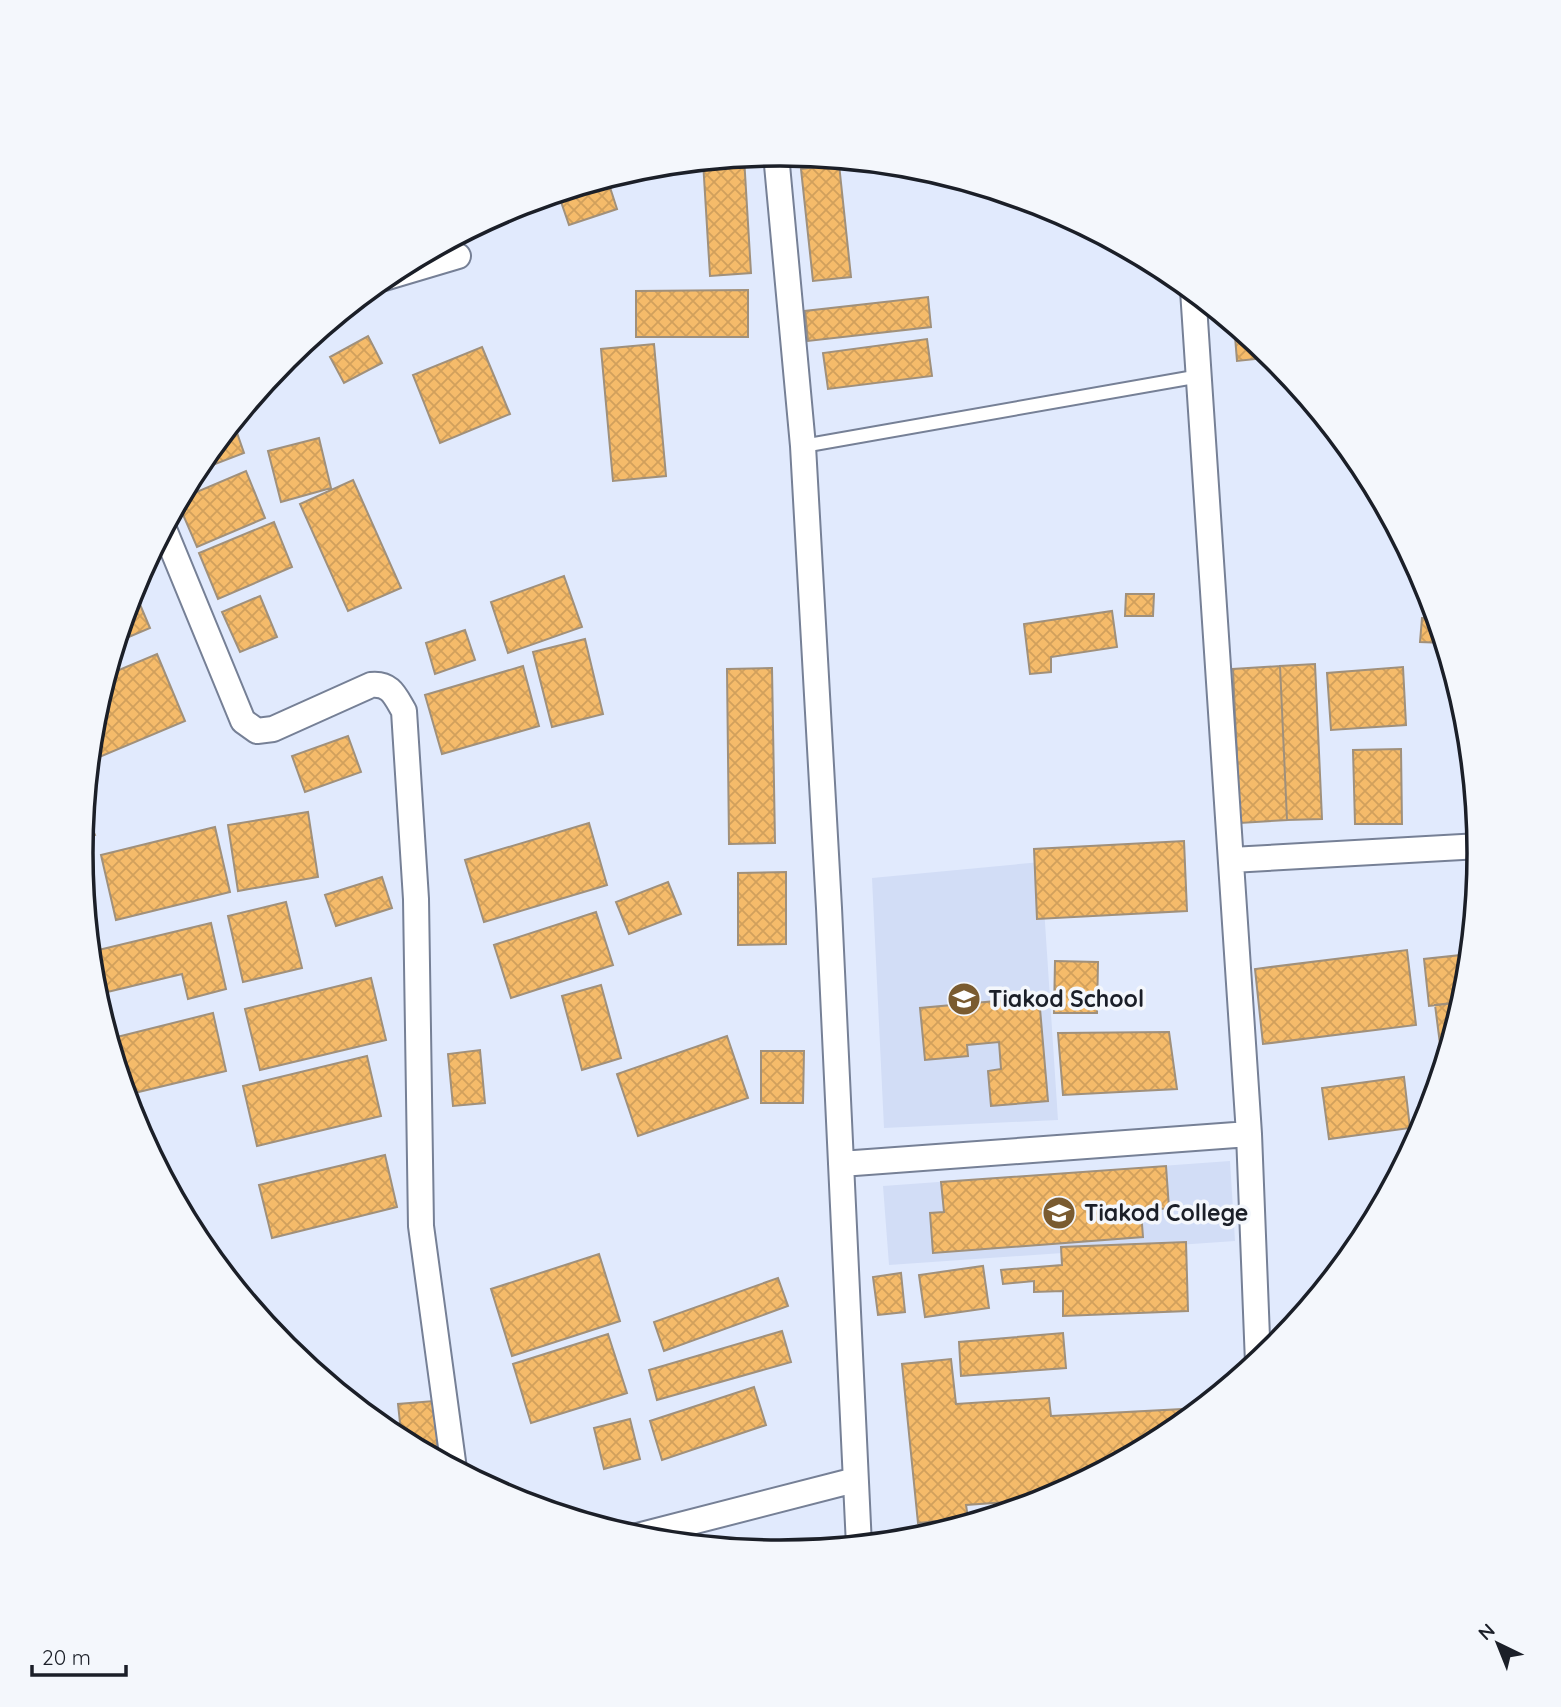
<svg xmlns="http://www.w3.org/2000/svg" width="1561" height="1707" font-family="Quicksand,sans-serif">
	<style>
		.built { fill: #d2ddf6 }
		.building { fill: url(#building-cross-hatch); stroke: #a0907b; stroke-width: 2 }
		.lines { fill: none; stroke-linecap: round; stroke-linejoin: round }
		.lane-casing { stroke: #768096; stroke-width: 16 }
		.street-casing { stroke: #768096; stroke-width: 28 }
		.lane { stroke: #fff; stroke-width: 12 }
		.street { stroke: #fff; stroke-width: 24 }
		.labels { text-anchor: middle; stroke-width: 7; stroke-linejoin: round; paint-order: stroke }
		.poi-label { font-size: 23px; font-weight: bold; fill: #1b1f28; stroke: #f4f7fc; text-anchor: start }
		.rim { fill: none; stroke: #1b1f28; stroke-width: 3.5 }
	</style>
	<defs>
		<pattern id="building-cross-hatch" width="8" height="8" patternUnits="userSpaceOnUse" patternTransform="scale(1.75)"><rect width="8" height="8" fill="#f5bb6a"/><path d="M0 0l8 8M0 8l8-8" fill="none" stroke="#d1a05c"/></pattern>
	</defs>
	<rect width="100%" height="100%" fill="#e1eafd"/>
	<path class="built" d="M 1041,862 L 1058,1120 L 884,1128 L 872,878 Z
		M 1230,1161 L 1235,1241 L 889,1265 L 883,1186 Z"/>
	<path class="building" d="M 744,157 L 751,273 L 710,276 L 703,161 Z
		M 839,164 L 851,277 L 813,281 L 801,169 Z
		M 607,178 L 617,209 L 569,225 L 558,193 Z
		M 748,290 L 748,337 L 636,337 L 636,291 Z
		M 928,297 L 931,327 L 808,341 L 805,311 Z
		M 1234,324 L 1274,357 L 1237,361 Z
		M 368,336 L 382,363 L 344,383 L 330,357 Z
		M 927,339 L 932,376 L 828,389 L 823,353 Z
		M 654,344 L 666,476 L 613,481 L 601,349 Z
		M 482,347 L 510,414 L 440,443 L 413,375 Z
		M 235,427 L 244,453 L 210,466 L 206,455 L 227,430 Z
		M 319,438 L 331,488 L 281,502 L 268,451 Z
		M 246,471 L 265,518 L 197,547 L 178,503 L 180,499 Z
		M 353,480 L 401,588 L 348,611 L 300,504 Z
		M 274,522 L 292,567 L 218,599 L 199,553 Z
		M 564,576 L 582,627 L 508,653 L 491,602 Z
		M 133,588 L 150,628 L 117,642 Z
		M 1126,594 L 1154,594 L 1153,616 L 1125,616 Z
		M 260,596 L 277,637 L 240,652 L 222,612 Z
		M 1112,611 L 1117,647 L 1051,657 L 1051,672 L 1030,674 L 1024,624 Z
		M 1422,618 L 1437,619 L 1445,643 L 1420,642 Z
		M 465,630 L 475,660 L 435,674 L 426,643 Z
		M 585,639 L 603,714 L 552,727 L 533,652 Z
		M 157,654 L 185,721 L 90,761 L 94,717 L 107,675 Z
		M 1315,664 L 1322,819 L 1287,820 L 1280,666 Z
		M 523,666 L 539,726 L 442,754 L 425,695 Z
		M 1280,666 L 1287,820 L 1240,823 L 1233,669 Z
		M 1403,667 L 1406,725 L 1331,730 L 1327,673 Z
		M 772,668 L 775,843 L 729,844 L 727,669 Z
		M 348,736 L 361,772 L 305,792 L 292,756 Z
		M 1401,749 L 1402,824 L 1355,824 L 1353,750 Z
		M 308,812 L 318,877 L 238,891 L 228,825 Z
		M 85,813 L 95,835 L 82,841 Z
		M 589,823 L 607,885 L 484,922 L 465,860 Z
		M 215,827 L 230,892 L 116,920 L 101,855 Z
		M 1184,841 L 1187,911 L 1037,919 L 1034,849 Z
		M 786,872 L 786,944 L 738,945 L 738,873 Z
		M 382,877 L 392,908 L 336,926 L 325,895 Z
		M 668,882 L 681,914 L 629,934 L 616,902 Z
		M 286,902 L 302,968 L 243,982 L 228,916 Z
		M 596,912 L 613,965 L 511,998 L 494,945 Z
		M 211,923 L 226,989 L 188,999 L 182,974 L 95,995 L 90,952 Z
		M 1407,950 L 1416,1025 L 1263,1044 L 1255,969 Z
		M 1471,954 L 1464,1002 L 1429,1006 L 1424,959 Z
		M 1055,961 L 1098,962 L 1097,1013 L 1054,1013 Z
		M 371,978 L 386,1040 L 260,1070 L 245,1009 Z
		M 601,985 L 621,1058 L 582,1070 L 562,996 Z
		M 1039,997 L 1048,1101 L 991,1106 L 988,1071 L 1001,1069 L 999,1042 L 967,1045 L 968,1056 L 925,1060 L 920,1008 Z
		M 1463,1002 L 1451,1043 L 1440,1044 L 1435,1005 Z
		M 213,1013 L 226,1071 L 126,1095 L 109,1039 Z
		M 1169,1032 L 1177,1089 L 1063,1095 L 1058,1033 Z
		M 727,1036 L 748,1098 L 638,1136 L 617,1074 Z
		M 480,1050 L 485,1103 L 453,1106 L 448,1054 Z
		M 761,1051 L 804,1051 L 803,1103 L 761,1103 Z
		M 367,1056 L 381,1116 L 257,1146 L 243,1086 Z
		M 1404,1077 L 1410,1128 L 1329,1139 L 1322,1088 Z
		M 385,1155 L 397,1207 L 272,1238 L 259,1185 Z
		M 1166,1166 L 1169,1208 L 1141,1211 L 1143,1237 L 933,1253 L 930,1213 L 944,1212 L 941,1182 Z
		M 1186,1242 L 1188,1311 L 1063,1316 L 1063,1291 L 1034,1292 L 1034,1281 L 1003,1284 L 1001,1270 L 1062,1265 L 1061,1247 Z
		M 599,1254 L 620,1321 L 512,1356 L 491,1289 Z
		M 983,1266 L 989,1308 L 925,1317 L 919,1275 Z
		M 901,1273 L 905,1312 L 878,1315 L 873,1277 Z
		M 778,1278 L 788,1306 L 664,1351 L 654,1322 Z
		M 782,1331 L 791,1362 L 657,1400 L 649,1370 Z
		M 1063,1333 L 1066,1368 L 961,1376 L 959,1342 Z
		M 608,1334 L 627,1393 L 531,1423 L 513,1364 Z
		M 951,1359 L 956,1404 L 1049,1398 L 1051,1416 L 1203,1408 L 1169,1436 L 1050,1499 L 966,1505 L 968,1518 L 918,1523 L 902,1364 Z
		M 754,1387 L 766,1425 L 662,1460 L 650,1421 Z
		M 434,1401 L 439,1461 L 402,1441 L 398,1404 Z
		M 630,1419 L 640,1459 L 604,1469 L 594,1428 Z"/>
	<g class="lines">
		<defs>
			<path id="lane" d="M 803,446 L 1200,376"/>
			<path id="street" d="M 776,154 L 803,446 L 829,908 L 859,1546
				M 384,278 L 458,256
				M 1193,290 L 1249,1134 L 1258,1363
				M 164,529 L 243,721 L 257,731 L 273,729 L 371,685 C 391,683 395,696 404,711 L 416,899 L 421,1226 L 454,1469
				M 1231,860 L 1480,846
				M 841,1164 L 1249,1134
				M 633,1537 L 855,1480"/>
		</defs>
		<use href="#lane" class="lane-casing"/>
		<use href="#street" class="street-casing"/>
		<use href="#lane" class="lane"/>
		<use href="#street" class="street"/>
	</g>
	<defs>
		<symbol id="school-disc" viewBox="-11 -11 22 22"><circle r="9.5" fill="#7a5b30" stroke="#f4f7fc"/><path d="M0-5L7-2L0 1L-7-2ZM-4 1L0 2.5L4 1V4Q0 6-4 4Z" fill="#fff"/></symbol>
	</defs>
	<g fill-rule="evenodd">
		<use href="#school-disc" x="945" y="980" width="38" height="38"/>
		<use href="#school-disc" x="1040" y="1194" width="38" height="38"/>
	</g>
	<g class="labels">
		<g class="poi-label">
			<text x="988" y="1007">Tiakod School</text>
			<text x="1084" y="1221">Tiakod College</text>
		</g>
	</g>
	<path d="M0 0H1561V1707H0ZM93 853a687 687 0 1 1 1374 0a687 687 0 1 1-1374 0Z" fill="#f4f7fc" fill-rule="evenodd"/>
	<path class="rim" d="M93 853a687 687 0 1 1 1374 0a687 687 0 1 1-1374 0Z"/>
	<g transform="translate(1498 1644) rotate(317)" stroke="#f4f7fc" stroke-width="5" paint-order="stroke">
	<path d="M0-5L12 26L0 18L-12 26Z" fill="#1b1f28"/>
	<text y="-10" font-size="19" font-weight="bold" text-anchor="middle" fill="#1b1f28">N</text>
	</g>
	<path d="M32 1665v10h94v-10" fill="none" stroke="#1b1f28" stroke-width="3.5"/>
	<text x="42" y="1665" font-size="21" fill="#1b1f28" stroke="#f4f7fc" stroke-width="5" paint-order="stroke">20 m</text>
</svg>
